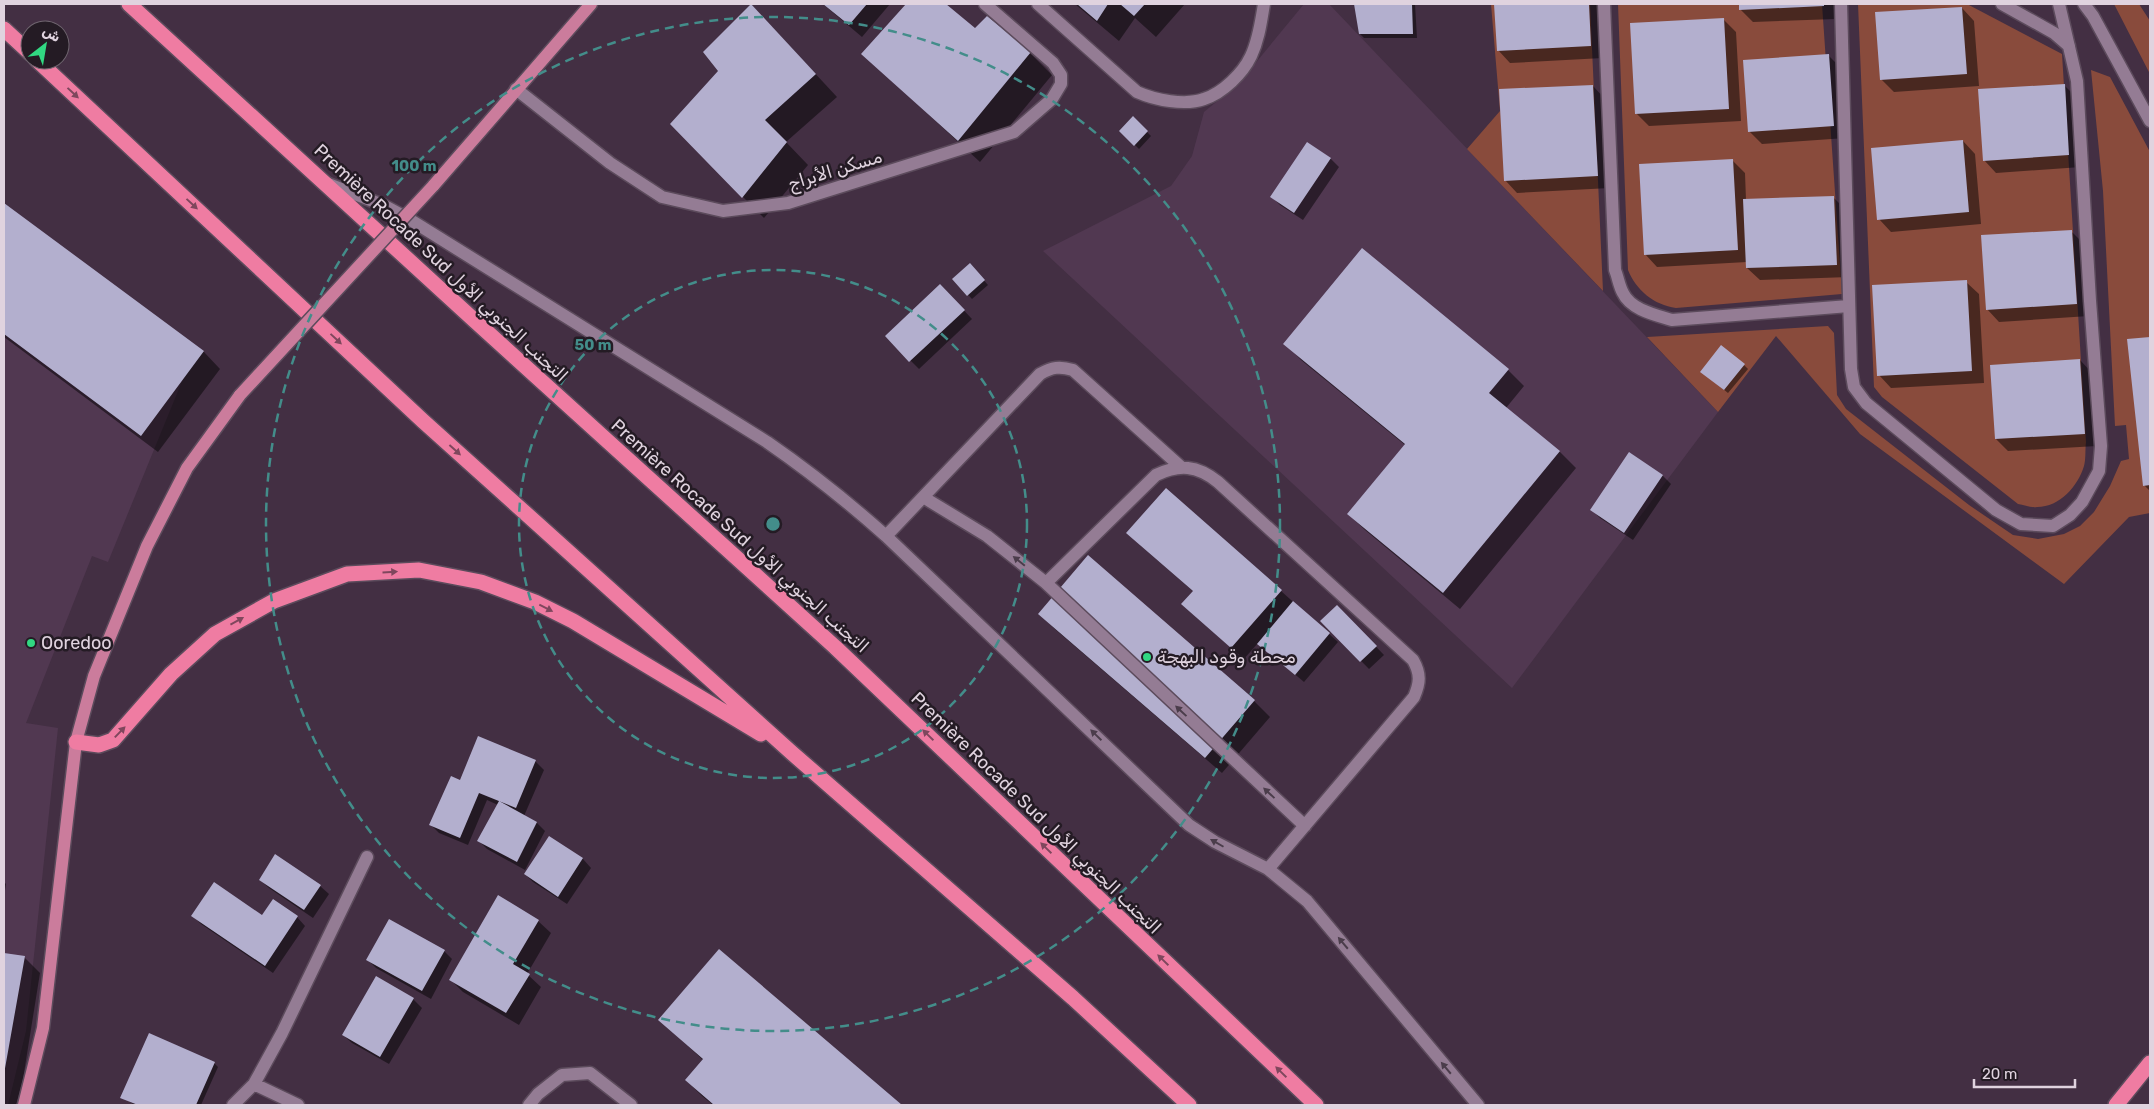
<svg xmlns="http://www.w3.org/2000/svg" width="2154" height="1109" font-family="Rubik,Vazirmatn,sans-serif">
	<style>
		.built { fill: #513851 }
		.green { fill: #894b3c }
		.shadow { fill: #0007 }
		.building { fill: #b3afce }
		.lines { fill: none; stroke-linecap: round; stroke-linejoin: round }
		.minor-casing { stroke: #5c4b5c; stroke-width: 15 }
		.major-casing { stroke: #5c4b5c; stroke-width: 15 }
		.highway-casing { stroke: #5c4b5c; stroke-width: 18 }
		.minor { stroke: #947c94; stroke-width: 12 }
		.major { stroke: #cb7c9c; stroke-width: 12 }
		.highway { stroke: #ef7ca2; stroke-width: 15 }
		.major-bridge-casing { stroke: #5c4b5c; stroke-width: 15; stroke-linecap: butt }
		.major-bridge { stroke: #cb7c9c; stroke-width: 12 }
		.oneway { fill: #7f475d }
		.oneway2 { fill: #4b3d4b }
		.ring { fill: none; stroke: #438d8a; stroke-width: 2.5; stroke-dasharray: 9 6 }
		.poi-dot { fill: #31d882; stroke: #241b24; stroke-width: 2 }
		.labels { text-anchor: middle; stroke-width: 5; stroke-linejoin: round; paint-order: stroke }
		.street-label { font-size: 18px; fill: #e0d3df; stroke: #241b24 }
		.poi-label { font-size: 18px; fill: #e0d3df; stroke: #241b24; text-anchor: start }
		.centre { fill: #438d8a; stroke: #241b24; stroke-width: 2.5 }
		.ring-label { font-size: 15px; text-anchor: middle; font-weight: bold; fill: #438d8a; stroke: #241b24; stroke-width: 5; stroke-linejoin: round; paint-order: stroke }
	</style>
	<rect width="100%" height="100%" fill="#432f43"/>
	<path class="built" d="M 1304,4 L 1329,4 L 1718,412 L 1512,688 L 1043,251 L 1171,186 L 1192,156 L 1204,112 L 1239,83 Z
		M 4,215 L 194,352 L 108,562 L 92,556 L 26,723 L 58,728 L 26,1031 L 8,1105 L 4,1105 Z"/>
	<path class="green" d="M 1491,4 L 1590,4 L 1603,291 L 1467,149 L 1500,111 Z
		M 1618,4 L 1822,4 L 1842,294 L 1676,308 C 1654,305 1636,290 1628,270 Z
		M 1858,4 L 1967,4 L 2062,54 L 2086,442 C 2085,450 2086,459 2084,466 C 2078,486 2060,507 2037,507 C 2031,508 2024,505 2018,504 L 1882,397 L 1874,387 Z
		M 2114,4 L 2139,4 L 2150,21 L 2150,74 Z
		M 2091,70 L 2110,77 L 2150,152 L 2150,513 L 2129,517 L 2064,584 L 1860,434 L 1776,336 L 1718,412 L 1647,337 L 1828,326 L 1834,333 L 1837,395 L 1846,409 L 1969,505 L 2013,535 L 2038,539 L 2064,534 L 2080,526 L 2094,512 L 2110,486 L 2121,461 L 2129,459 L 2126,425 L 2115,426 L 2103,191 Z"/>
	<path class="shadow" d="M 823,4 L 890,4 L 862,37 Z
		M 907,4 L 944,4 L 975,30 L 1030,53 L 1052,75 L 980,162 L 863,54 Z
		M 1075,4 L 1185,4 L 1156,37 L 1135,18 L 1119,41 Z
		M 1355,4 L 1415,4 L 1417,38 L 1364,38 L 1360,34 Z
		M 1496,4 L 1600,4 L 1603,58 L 1510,63 L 1498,50 Z
		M 1740,4 L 1835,4 L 1836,19 L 1753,22 L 1740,9 Z
		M 1962,8 L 1974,21 L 1979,86 L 1894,92 L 1881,79 Z
		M 1724,20 L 1736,32 L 1741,121 L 1649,126 L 1636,113 Z
		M 772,27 L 837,97 L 786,142 L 808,165 L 764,218 L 743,197 Z
		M 1829,56 L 1841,68 L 1846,138 L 1762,144 L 1749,131 Z
		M 2064,85 L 2077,98 L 2081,167 L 1996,173 L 1984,160 Z
		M 1593,86 L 1605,99 L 1610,188 L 1517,193 L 1505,180 Z
		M 1133,118 L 1151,136 L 1139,149 L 1121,131 Z
		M 1963,141 L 1975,154 L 1981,224 L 1891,232 L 1879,219 Z
		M 1330,158 L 1339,167 L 1303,220 L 1280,205 L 1272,197 Z
		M 1733,161 L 1745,173 L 1746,200 L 1833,197 L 1846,210 L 1849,277 L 1760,280 L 1747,268 L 1747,262 L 1657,267 L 1645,254 Z
		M 4,204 L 204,352 L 220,369 L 158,452 L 4,337 Z
		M 2071,231 L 2084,244 L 2089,316 L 1999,322 L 1987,309 Z
		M 970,265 L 988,285 L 972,299 L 953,279 Z
		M 1966,282 L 1979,294 L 1984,383 L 1891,388 L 1879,375 Z
		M 940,285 L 972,319 L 919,369 L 886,336 Z
		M 2150,338 L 2150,491 L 2144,485 L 2129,340 Z
		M 1285,343 L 1508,370 L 1524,386 L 1506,408 L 1560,452 L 1576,468 L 1460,609 L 1365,530 L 1348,514 L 1405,445 L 1301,360 Z
		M 2080,360 L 2092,373 L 2097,446 L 2008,451 L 1996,439 Z
		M 1744,365 L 1748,369 L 1728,393 L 1706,375 Z
		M 1630,453 L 1663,476 L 1671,484 L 1633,540 L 1600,518 L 1592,510 Z
		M 1140,545 L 1281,591 L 1338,642 L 1304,682 L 1258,643 L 1244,659 L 1196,617 L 1194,592 Z
		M 1337,606 L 1384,655 L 1369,669 L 1322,621 Z
		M 1039,614 L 1254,701 L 1270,717 L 1222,773 L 1056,630 Z
		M 535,761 L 544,770 L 524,816 L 537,823 L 545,831 L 525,870 L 487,849 L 479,841 L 498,805 L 487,800 L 468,845 L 439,833 L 431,825 L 460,782 Z
		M 549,837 L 583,859 L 591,868 L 567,904 L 533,882 L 525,874 Z
		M 260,880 L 320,886 L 329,894 L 313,918 L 269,888 Z
		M 4,882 L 6,884 L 4,897 Z
		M 193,916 L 297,917 L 305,926 L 273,973 L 201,924 Z
		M 538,921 L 551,933 L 527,974 L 541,987 L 519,1025 L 463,992 L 450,979 Z
		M 444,951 L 452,959 L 431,999 L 376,968 L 368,960 Z
		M 719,951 L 900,1105 L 713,1105 L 702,1096 L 686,1080 L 703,1060 L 660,1020 Z
		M 4,954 L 24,957 L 40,973 L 23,1079 L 16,1105 L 4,1105 Z
		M 376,978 L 413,999 L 422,1008 L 389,1064 L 352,1043 L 343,1035 Z
		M 214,1063 L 218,1067 L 201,1105 L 135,1105 L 122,1097 Z"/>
	<path class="building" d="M 751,4 L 816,74 L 765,120 L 787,142 L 742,198 L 670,124 L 718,71 L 703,52 Z
		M 823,4 L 867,4 L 849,25 Z
		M 906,4 L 946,4 L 975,28 L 987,16 L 1031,52 L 958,141 L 861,54 Z
		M 1077,4 L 1108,4 L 1097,21 Z
		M 1120,4 L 1145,4 L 1134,16 Z
		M 1354,4 L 1412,4 L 1413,34 L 1359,34 Z
		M 1494,4 L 1589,4 L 1591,46 L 1497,51 Z
		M 1739,4 L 1824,4 L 1824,6 L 1739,10 Z
		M 1962,7 L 1967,74 L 1880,80 L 1875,12 Z
		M 1724,18 L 1729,109 L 1635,114 L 1630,23 Z
		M 1829,54 L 1834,126 L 1748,132 L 1743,60 Z
		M 2065,84 L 2069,155 L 1983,161 L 1978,89 Z
		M 1593,85 L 1598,176 L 1504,181 L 1499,89 Z
		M 1133,116 L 1148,131 L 1134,146 L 1119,131 Z
		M 1963,140 L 1969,212 L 1877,220 L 1871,148 Z
		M 1307,142 L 1331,158 L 1294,213 L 1270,197 Z
		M 1733,159 L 1738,250 L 1644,255 L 1639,164 Z
		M 1834,196 L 1837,265 L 1746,268 L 1743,199 Z
		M 4,203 L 204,351 L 141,436 L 4,334 Z
		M 2072,230 L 2077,304 L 1986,310 L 1981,235 Z
		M 1362,248 L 1509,369 L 1489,393 L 1560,451 L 1443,593 L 1347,514 L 1405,444 L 1283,344 Z
		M 970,263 L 985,280 L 967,296 L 952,279 Z
		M 1967,280 L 1972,371 L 1877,376 L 1872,285 Z
		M 940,284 L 965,310 L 909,362 L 885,336 Z
		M 2150,337 L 2150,485 L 2143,486 L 2127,339 Z
		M 1721,345 L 1745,364 L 1724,390 L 1700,372 Z
		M 2080,359 L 2085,434 L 1995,439 L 1990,365 Z
		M 1629,452 L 1663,475 L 1624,533 L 1590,510 Z
		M 1166,488 L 1282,590 L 1231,648 L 1181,604 L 1193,591 L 1126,533 Z
		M 1088,555 L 1255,700 L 1205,758 L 1038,614 Z
		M 1293,601 L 1330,633 L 1295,675 L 1257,644 Z
		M 1337,605 L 1377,646 L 1360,662 L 1320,621 Z
		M 478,736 L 536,760 L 516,808 L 479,793 L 460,838 L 429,825 L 451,776 L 460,780 Z
		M 499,801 L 537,822 L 517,862 L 477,841 Z
		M 549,836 L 583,858 L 558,897 L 524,874 Z
		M 275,854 L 321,885 L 304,910 L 259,880 Z
		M 214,882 L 262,915 L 273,899 L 298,916 L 265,966 L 191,916 Z
		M 498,895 L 539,920 L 513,964 L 530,974 L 506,1013 L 449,980 Z
		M 389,919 L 445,950 L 422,991 L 366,960 Z
		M 719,949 L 902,1105 L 714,1105 L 685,1080 L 703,1059 L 658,1020 Z
		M 4,953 L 25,956 L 4,1074 Z
		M 376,976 L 414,998 L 380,1057 L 342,1035 Z
		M 149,1033 L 215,1062 L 196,1105 L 138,1105 L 120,1098 Z"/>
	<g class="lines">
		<defs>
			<path id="minor" d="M 1038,4 L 1137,92 C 1155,100 1185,106 1204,99 C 1223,93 1243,73 1251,56 C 1259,39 1261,21 1264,4
				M 1604,4 L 1615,270 C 1618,277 1619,286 1623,293 C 1631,310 1656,315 1672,320 L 1849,306
				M 1841,4 L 1851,369 L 1854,387 L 1866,403 L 1996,510 L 2021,524 L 2053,526 L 2070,515 L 2082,502 L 2099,471 L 2101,446 L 2090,301 L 2077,81 L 2059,4
				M 2002,4 L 2054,33 L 2069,46
				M 2084,4 L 2093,16 L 2150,121
				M 516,89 L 610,163 L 662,197 L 723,211 L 788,203 L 1014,132 L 1052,99 L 1061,84 L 1061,75 L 1053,63 L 985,4
				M 326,183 L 383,205 L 409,219 L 767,442 C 809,471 848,502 886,536 L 1189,825 L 1215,842 L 1268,869 L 1307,901 L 1478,1105
				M 923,497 L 987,536 L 1046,583 L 1305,826
				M 886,536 L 1040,374 C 1052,367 1060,366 1073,370 L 1181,467
				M 1046,583 L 1156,475 C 1179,464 1197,465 1218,482 L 1413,660 C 1421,674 1420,683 1414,697 L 1268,869
				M 254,1084 L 298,1105
				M 233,1105 L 254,1084 L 282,1033 L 367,857
				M 529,1105 L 538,1094 L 562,1075 L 590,1073 L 631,1105"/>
			<path id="major" d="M 433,186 L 591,4
				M 24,1105 L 43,1028 L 76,742 L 94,676 L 147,546 L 187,468 L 240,395"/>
			<path id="highway" d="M 129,4 L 474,320 L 835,647 L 1316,1105
				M 4,29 L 30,53
				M 37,60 L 423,421 L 792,753 L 1073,998 L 1189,1105
				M 76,742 L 99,745 L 113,740 L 171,674 L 215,634 L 274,601 L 347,574 L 419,570 L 481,582 L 535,602 L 573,621 L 761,734
				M 2116,1105 L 2150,1063"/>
		</defs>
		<use href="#minor" class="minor-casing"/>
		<use href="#major" class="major-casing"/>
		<use href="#highway" class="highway-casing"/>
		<use href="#minor" class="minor"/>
		<use href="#major" class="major"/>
		<use href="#highway" class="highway"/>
		<defs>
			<path id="major-bridge" d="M 240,395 L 433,186"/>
		</defs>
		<use href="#major-bridge" class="major-bridge-casing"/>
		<use href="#major-bridge" class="major-bridge"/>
	</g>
	<defs><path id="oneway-solid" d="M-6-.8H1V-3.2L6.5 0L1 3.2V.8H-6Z" transform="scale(1.25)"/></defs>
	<g class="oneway">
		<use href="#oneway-solid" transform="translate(73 93) rotate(43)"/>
		<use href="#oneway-solid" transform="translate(192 204) rotate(43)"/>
		<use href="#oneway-solid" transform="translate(336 339) rotate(43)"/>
		<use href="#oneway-solid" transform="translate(455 450) rotate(42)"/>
		<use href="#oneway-solid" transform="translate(390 572) rotate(-3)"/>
		<use href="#oneway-solid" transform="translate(546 608) rotate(27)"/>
		<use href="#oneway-solid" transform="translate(237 621) rotate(-29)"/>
		<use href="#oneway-solid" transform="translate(120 732) rotate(-46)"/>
		<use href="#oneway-solid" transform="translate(928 735) rotate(-136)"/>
		<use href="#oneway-solid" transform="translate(1046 848) rotate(-136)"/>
		<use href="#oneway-solid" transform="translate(1163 960) rotate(-136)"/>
		<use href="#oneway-solid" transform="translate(1281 1072) rotate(-136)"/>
	</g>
	<g class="oneway2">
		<use href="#oneway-solid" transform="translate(1019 561) rotate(-141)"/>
		<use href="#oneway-solid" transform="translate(1181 711) rotate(-137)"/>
		<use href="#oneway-solid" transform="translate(1096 735) rotate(-136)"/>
		<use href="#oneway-solid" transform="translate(1269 793) rotate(-137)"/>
		<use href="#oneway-solid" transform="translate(1217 843) rotate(-150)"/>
		<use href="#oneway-solid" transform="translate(1343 943) rotate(-130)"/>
		<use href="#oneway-solid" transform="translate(1446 1068) rotate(-130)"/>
	</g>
	<g class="ring">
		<circle cx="773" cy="524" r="254"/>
		<circle cx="773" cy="524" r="507"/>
	</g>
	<g class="poi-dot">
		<circle cx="31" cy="643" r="5"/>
		<circle cx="1147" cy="657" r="5"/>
	</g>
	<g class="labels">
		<g class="street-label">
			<text transform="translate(835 170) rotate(-17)" y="6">مسكن الأبراج</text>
			<text transform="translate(441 263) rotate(43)" y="6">Première Rocade Sud التجنب الجنوبي الأول</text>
			<text transform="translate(740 536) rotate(42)" y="6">Première Rocade Sud التجنب الجنوبي الأول</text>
			<text transform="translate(1036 813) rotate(44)" y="6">Première Rocade Sud التجنب الجنوبي الأول</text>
		</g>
		<g class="poi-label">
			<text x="41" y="649">Ooredoo</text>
			<text x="1157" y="663">محطة وقود البهجة</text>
		</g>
	</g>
	<circle cx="773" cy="524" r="8" class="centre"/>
	<g class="ring-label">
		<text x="414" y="171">100 m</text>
		<text x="593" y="350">50 m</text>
	</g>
	<rect width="2154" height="1109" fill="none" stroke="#e0d3df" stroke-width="10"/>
	<g transform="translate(45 45) rotate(31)"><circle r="24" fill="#241b24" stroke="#6f656f"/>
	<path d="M0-4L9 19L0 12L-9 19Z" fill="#31d882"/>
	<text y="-8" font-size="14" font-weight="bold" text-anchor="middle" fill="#e0d3df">ش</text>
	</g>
	<path d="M1974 1079v8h101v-8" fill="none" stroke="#e0d3df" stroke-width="2.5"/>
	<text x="1982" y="1079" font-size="15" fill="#e0d3df" stroke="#241b24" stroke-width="4" paint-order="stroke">20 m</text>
</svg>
